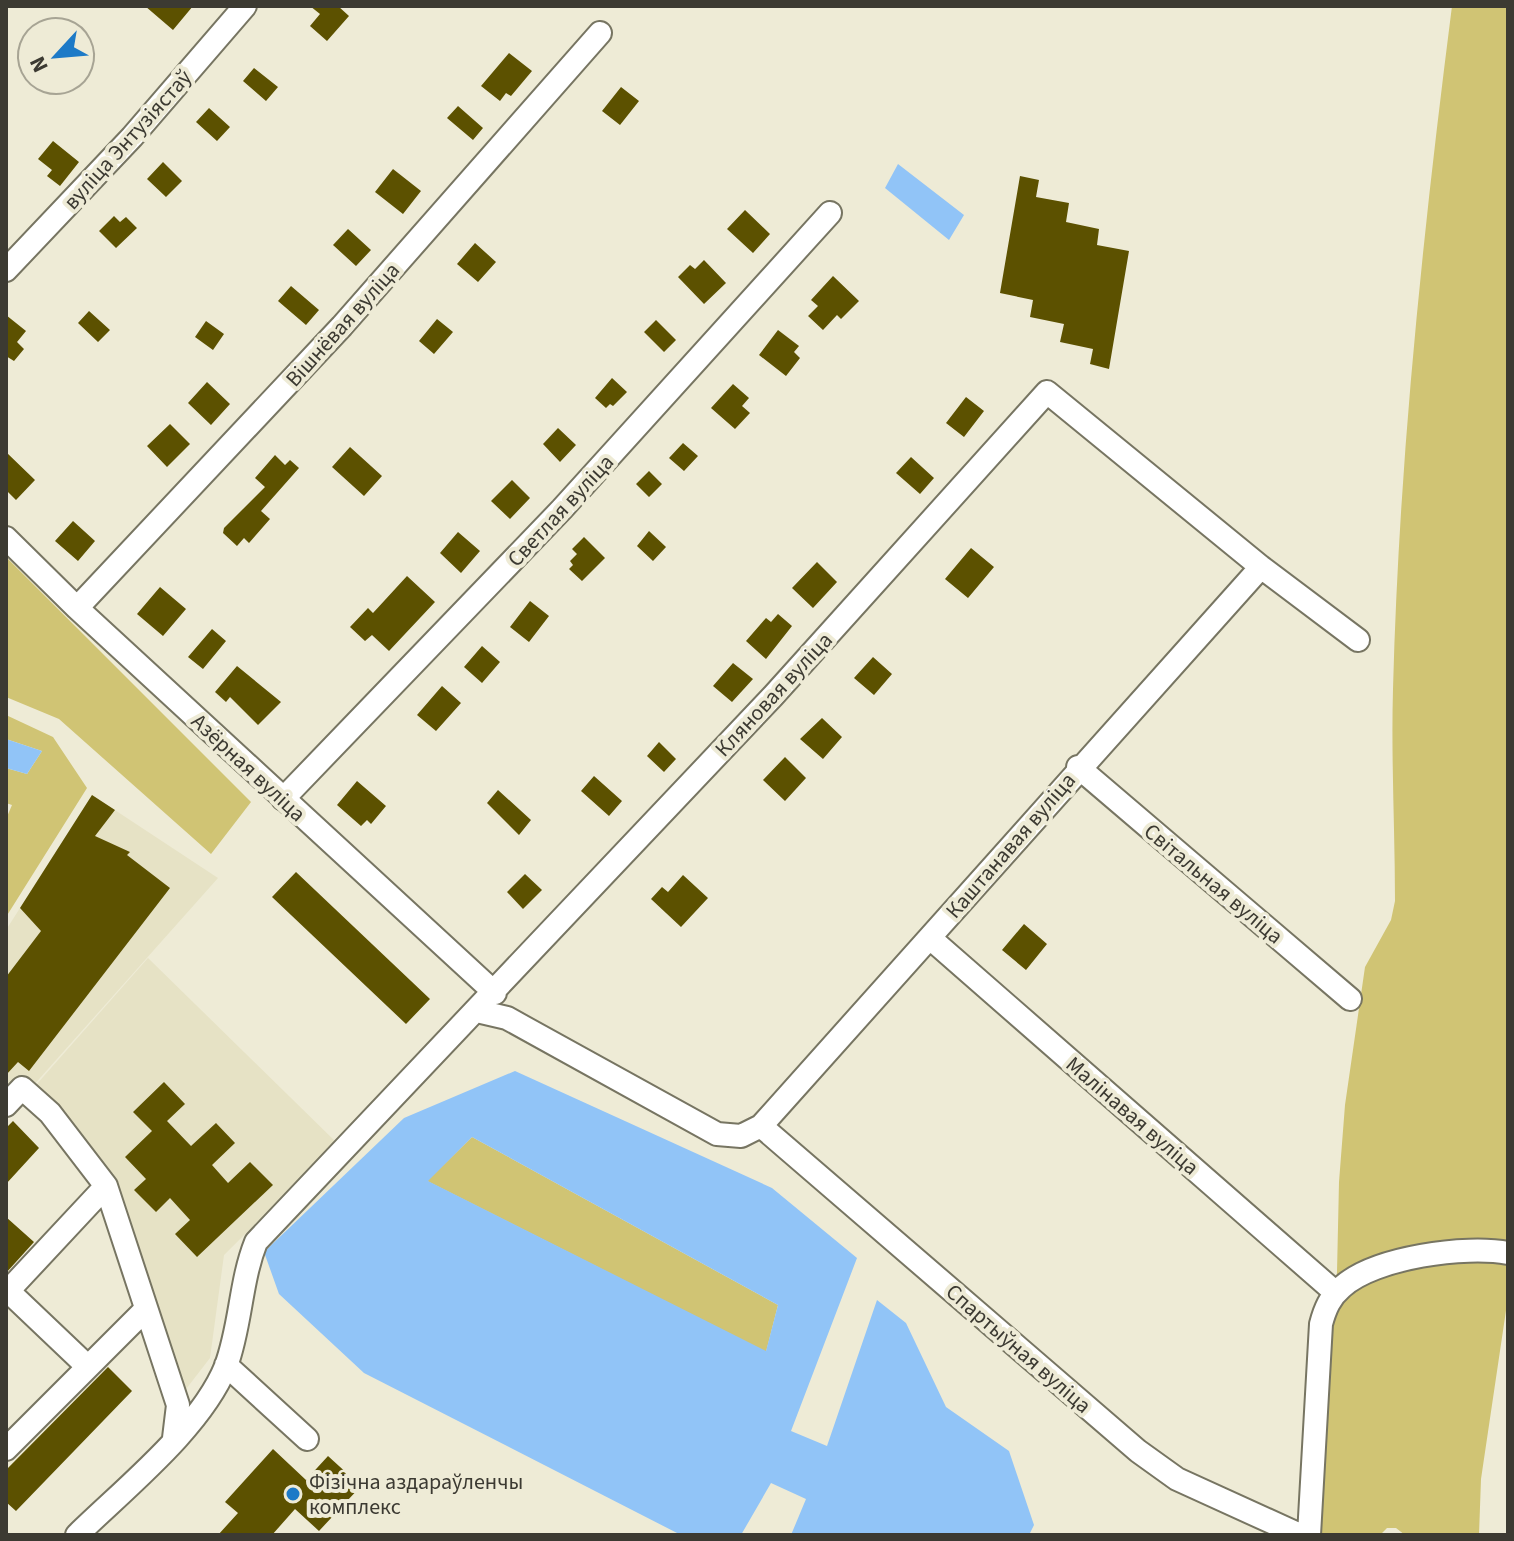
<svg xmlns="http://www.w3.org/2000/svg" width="1514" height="1541" font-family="'Source Sans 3',sans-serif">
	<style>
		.built { fill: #e6e2c5 }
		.green { fill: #d0c474 }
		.water { fill: #91c4f7; fill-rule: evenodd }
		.building { fill: #5c5100 }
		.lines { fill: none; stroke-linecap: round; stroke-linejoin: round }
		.minor-casing { stroke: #777562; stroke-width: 26 }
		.minor { stroke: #fff; stroke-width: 22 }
		.poi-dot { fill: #1d7ac7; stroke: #eeebd6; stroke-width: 3 }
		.labels { text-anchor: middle; stroke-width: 8; stroke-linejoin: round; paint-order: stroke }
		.street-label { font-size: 22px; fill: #3c3a32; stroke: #eeebd6 }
		.poi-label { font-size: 22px; fill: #3c3a32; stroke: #eeebd6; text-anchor: start }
	</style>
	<rect width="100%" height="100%" fill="#eeebd6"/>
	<path class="built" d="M 92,795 L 218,878 L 32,1087 L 21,1077 L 6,1095 L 6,930 Z
		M 148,958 L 337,1143 L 224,1255 L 210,1358 L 183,1393 L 109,1179 L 36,1085 Z"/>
	<path class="green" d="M 1452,6 L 1508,6 L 1508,1297 L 1481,1479 L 1479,1535 L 1405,1535 L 1396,1528 L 1387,1528 L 1380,1535 L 1314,1535 L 1337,1272 L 1339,1182 L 1345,1105 L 1365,967 L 1391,920 L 1395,901 C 1395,831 1391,760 1393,689 C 1399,460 1423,233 1452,6 Z
		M 6,557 L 251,802 L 211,854 L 59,719 L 6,697 Z
		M 6,715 L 53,737 L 87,788 L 6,917 L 6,819 L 12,805 L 6,803 L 6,768 L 27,774 L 42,751 L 6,739 Z
		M 472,1137 L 778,1305 L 766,1352 L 427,1181 Z"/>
	<path class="water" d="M 898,164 L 964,215 L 949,240 L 885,188 Z
		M 6,739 L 42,751 L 27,774 L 6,768 Z
		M 515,1071 L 772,1188 L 857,1258 L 791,1431 L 827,1446 L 877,1300 L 906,1323 L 946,1407 L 1009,1451 L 1034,1525 L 1029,1535 L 791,1535 L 806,1499 L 771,1483 L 741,1535 L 681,1535 L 364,1373 L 279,1294 L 264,1252 L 404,1118 ZM 472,1137 L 778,1305 L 766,1351 L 428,1181 Z"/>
	<path class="building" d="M 145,6 L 193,6 L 173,30 Z
		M 310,6 L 338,6 L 349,16 L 327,41 L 310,26 L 320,14 Z
		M 509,53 L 532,71 L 511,96 L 506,93 L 500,101 L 481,86 Z
		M 254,68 L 278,87 L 266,101 L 243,81 Z
		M 621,87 L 639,101 L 620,125 L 602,111 Z
		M 458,106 L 483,128 L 473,140 L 447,118 Z
		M 209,108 L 230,127 L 217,141 L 196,122 Z
		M 53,141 L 79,162 L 60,186 L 47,176 L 52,170 L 38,159 Z
		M 163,162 L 182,181 L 166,197 L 147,179 Z
		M 393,169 L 421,191 L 403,214 L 375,192 Z
		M 1020,176 L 1039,180 L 1036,197 L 1069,203 L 1066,222 L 1099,229 L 1097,245 L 1129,251 L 1109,369 L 1090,364 L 1093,349 L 1060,342 L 1064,324 L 1030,317 L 1033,300 L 1000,293 Z
		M 745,210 L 770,234 L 753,253 L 727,229 Z
		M 114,216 L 120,222 L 126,217 L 137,228 L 116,248 L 99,231 Z
		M 348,229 L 371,250 L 356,266 L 333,245 Z
		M 475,243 L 496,262 L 478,282 L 457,264 Z
		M 704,260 L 726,283 L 704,304 L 678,277 L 690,265 L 695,269 Z
		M 833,276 L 859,301 L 841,319 L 837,315 L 823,330 L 808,316 L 818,306 L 811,300 Z
		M 291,286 L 319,310 L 306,325 L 278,301 Z
		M 89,311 L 110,330 L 98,342 L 78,323 Z
		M 6,315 L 26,331 L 17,342 L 24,349 L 14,361 L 6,356 Z
		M 437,319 L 453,332 L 434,354 L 419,341 Z
		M 656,320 L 676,340 L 664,352 L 644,332 Z
		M 206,321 L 224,334 L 213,350 L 195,337 Z
		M 778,330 L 799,346 L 794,352 L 800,358 L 786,376 L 759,355 Z
		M 612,378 L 627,392 L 613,406 L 610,404 L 606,408 L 595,398 Z
		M 207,382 L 230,404 L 211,425 L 188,403 Z
		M 733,384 L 749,398 L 742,406 L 750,413 L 735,429 L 711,408 Z
		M 966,397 L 984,411 L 964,437 L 946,423 Z
		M 170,424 L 190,444 L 167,467 L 147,446 Z
		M 558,428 L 576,445 L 560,462 L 543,444 Z
		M 683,443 L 698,456 L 684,471 L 669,458 Z
		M 350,447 L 382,476 L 364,496 L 332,467 Z
		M 6,452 L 35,480 L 16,500 L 6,490 Z
		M 275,455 L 285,465 L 290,460 L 299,468 L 261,511 L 270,519 L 249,543 L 244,538 L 237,546 L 223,533 L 224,528 L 265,487 L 255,478 Z
		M 911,457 L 934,478 L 920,494 L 896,473 Z
		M 649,471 L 662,484 L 649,497 L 636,484 Z
		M 512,480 L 530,498 L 510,519 L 491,501 Z
		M 73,521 L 95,541 L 78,561 L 55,541 Z
		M 649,531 L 666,547 L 653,561 L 637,546 Z
		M 458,532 L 480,551 L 461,573 L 440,553 Z
		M 584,537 L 605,558 L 582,581 L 569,569 L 573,565 L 570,561 L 577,554 L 572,549 Z
		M 971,548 L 994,567 L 968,598 L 945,579 Z
		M 817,562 L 837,582 L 813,608 L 792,588 Z
		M 407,576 L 435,602 L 389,651 L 372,635 L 365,641 L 350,627 L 368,608 L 373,613 Z
		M 160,587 L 186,609 L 163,636 L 137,614 Z
		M 530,601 L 549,616 L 529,642 L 510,627 Z
		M 778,614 L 792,626 L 766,659 L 746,641 L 766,618 L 771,622 Z
		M 212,629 L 226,641 L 203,669 L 188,657 Z
		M 482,646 L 500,662 L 482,683 L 464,667 Z
		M 873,657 L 892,674 L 874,695 L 854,678 Z
		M 733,663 L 753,679 L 732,702 L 713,686 Z
		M 237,666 L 281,702 L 258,725 L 230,697 L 226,702 L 215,692 Z
		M 442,686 L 461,703 L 436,731 L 417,715 Z
		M 822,718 L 842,737 L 823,759 L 800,739 Z
		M 659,742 L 676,759 L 664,772 L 647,756 Z
		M 785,757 L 806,778 L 785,801 L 763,780 Z
		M 594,776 L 622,801 L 609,816 L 581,791 Z
		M 357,781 L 386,806 L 371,824 L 367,820 L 361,826 L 337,805 Z
		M 498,790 L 531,820 L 519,835 L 487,803 Z
		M 92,795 L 115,810 L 95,836 L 130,852 L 127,855 L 170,888 L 29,1071 L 18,1062 L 6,1075 L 6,977 L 41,931 L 20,908 Z
		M 296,872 L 430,999 L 406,1024 L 272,897 Z
		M 525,874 L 542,890 L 523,909 L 507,892 Z
		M 683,875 L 708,898 L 681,927 L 651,899 L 662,887 L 668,892 Z
		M 1024,924 L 1047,944 L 1026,970 L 1002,950 Z
		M 164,1082 L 185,1104 L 167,1121 L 191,1146 L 216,1123 L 235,1143 L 212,1165 L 228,1183 L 250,1162 L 273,1185 L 197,1257 L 175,1234 L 190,1220 L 170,1198 L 156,1212 L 134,1190 L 146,1179 L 125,1157 L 152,1131 L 133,1112 Z
		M 13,1121 L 39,1148 L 6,1184 L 6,1128 Z
		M 6,1217 L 34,1242 L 6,1273 Z
		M 108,1367 L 132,1391 L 16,1511 L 6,1502 L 6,1470 Z
		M 273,1449 L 306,1480 L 328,1456 L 361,1486 L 319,1531 L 295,1509 L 272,1535 L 218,1535 L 238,1513 L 225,1502 Z"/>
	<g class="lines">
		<defs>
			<path id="minor" d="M 6,270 L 132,137 L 245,6
				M 6,538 L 77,608 L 495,993
				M 77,608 L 342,326 L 600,33
				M 1078,767 L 1350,999
				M 283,799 L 562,509 L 830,213
				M 930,938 L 1336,1293
				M 477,1011 L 507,1018 L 717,1134 L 741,1136 L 761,1126 L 1261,567
				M 6,1105 L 22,1088 L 50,1113 L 106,1186 L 178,1405 L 174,1438
				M 761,1126 L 1138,1451 L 1177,1479 L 1300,1535
				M 6,1289 L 87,1366
				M 8,1291 L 106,1186
				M 226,1365 L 307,1439
				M 6,1449 L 146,1309
				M 77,1535 C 125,1488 201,1428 226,1366 C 241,1326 240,1282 256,1242 L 773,696 L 1047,392 L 1261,567 L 1358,640
				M 1309,1535 L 1321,1324 C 1325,1309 1330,1297 1342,1287 C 1375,1257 1466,1245 1508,1253"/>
		</defs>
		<use href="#minor" class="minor-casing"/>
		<use href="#minor" class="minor"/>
	</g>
	<circle class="poi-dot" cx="293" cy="1494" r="8"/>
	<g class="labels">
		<g class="street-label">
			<text transform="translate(127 139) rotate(-48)" y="8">вуліца Энтузіястаў</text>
			<text transform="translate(342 324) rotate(-48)" y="8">Вішнёвая вуліца</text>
			<text transform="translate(560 510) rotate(-47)" y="8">Светлая вуліца</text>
			<text transform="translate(773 694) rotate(-47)" y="8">Кляновая вуліца</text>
			<text transform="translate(249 767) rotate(43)" y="8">Азёрная вуліца</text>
			<text transform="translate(1010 845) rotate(-49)" y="8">Каштанавая вуліца</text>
			<text transform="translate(1214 883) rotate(40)" y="8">Світальная вуліца</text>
			<text transform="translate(1133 1115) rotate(41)" y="8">Малінавая вуліца</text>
			<text transform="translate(1019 1348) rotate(41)" y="8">Спартыўная вуліца</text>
		</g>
		<g class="poi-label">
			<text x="309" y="1489">Фізічна аздараўленчы<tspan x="309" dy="25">комплекс</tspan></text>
		</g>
	</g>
	<rect width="1514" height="1541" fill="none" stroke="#3c3a32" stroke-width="16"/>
	<g transform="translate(56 56) rotate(244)"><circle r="38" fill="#eeebd6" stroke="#a7a494" stroke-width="2"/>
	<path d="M0-6L14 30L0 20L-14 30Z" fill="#1d7ac7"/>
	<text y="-12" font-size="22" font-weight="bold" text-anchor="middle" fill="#3c3a32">N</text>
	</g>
</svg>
